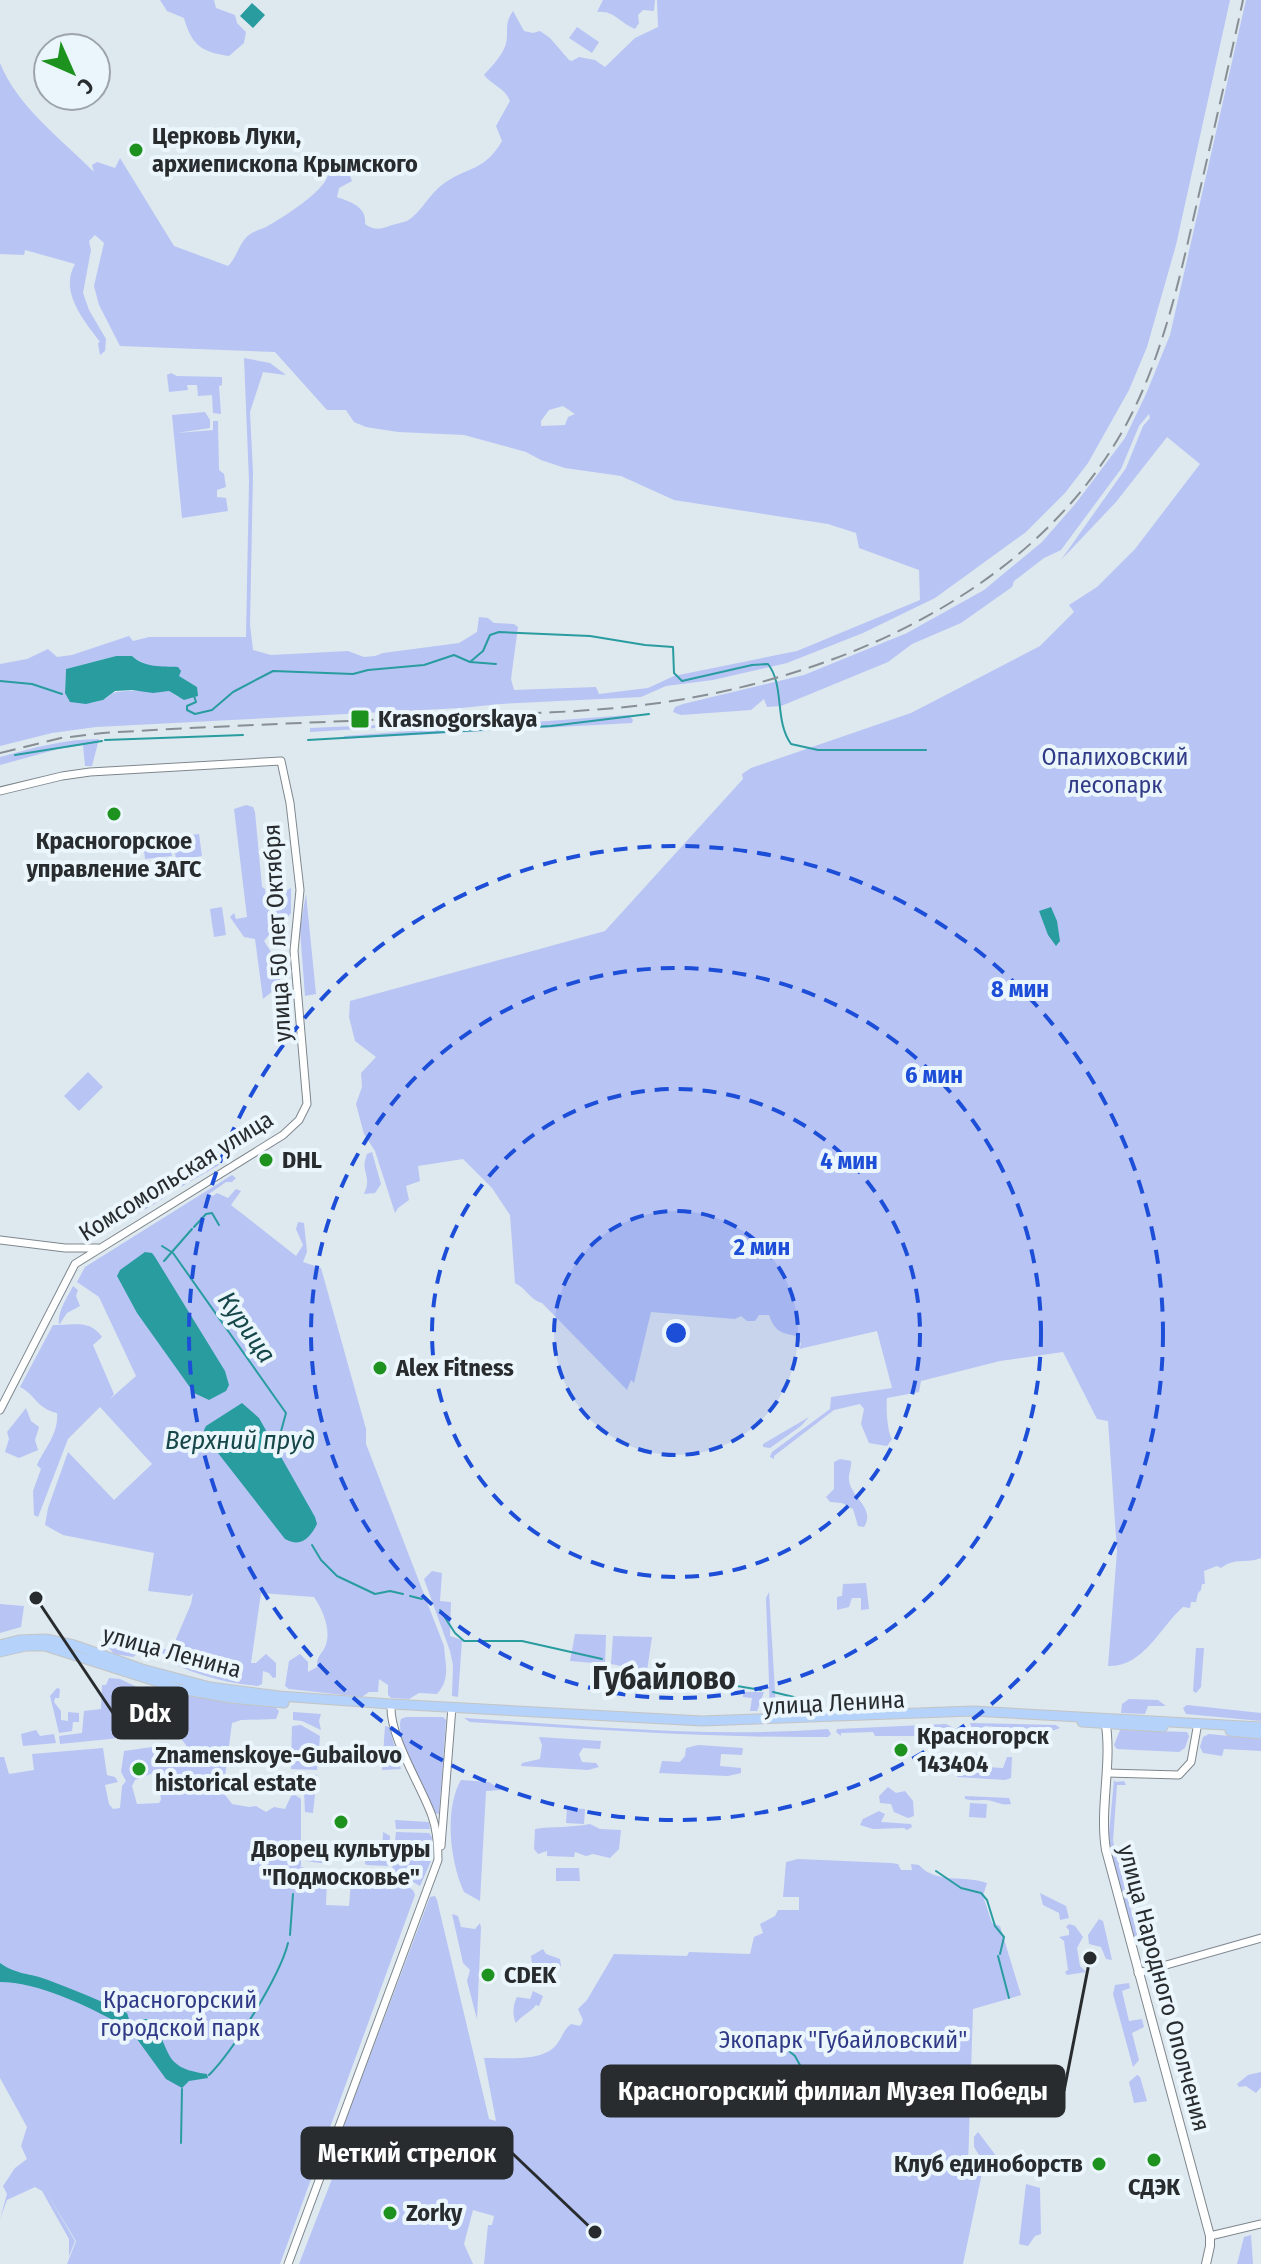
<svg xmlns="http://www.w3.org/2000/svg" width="1261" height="2264" font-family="'Fira Sans Condensed',sans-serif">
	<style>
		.green { fill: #b8c4f4; fill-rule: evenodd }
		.water { fill: #299ca0 }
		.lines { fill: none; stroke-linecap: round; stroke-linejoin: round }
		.stream { stroke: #299ca0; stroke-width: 2 }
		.tertiary-casing { stroke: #7e878d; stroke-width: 9 }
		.secondary-casing { stroke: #7e878d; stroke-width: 10 }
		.primary-casing { stroke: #c3c4c4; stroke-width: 11 }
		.tertiary { stroke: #fff; stroke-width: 7 }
		.secondary { stroke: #fff; stroke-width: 8 }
		.primary { stroke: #b5d3fa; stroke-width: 9 }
		.rail { stroke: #888f94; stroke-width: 2; stroke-dasharray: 16 8; stroke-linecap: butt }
		.ring { fill: none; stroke: #1d4ed8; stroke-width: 4; stroke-dasharray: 14 10 }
		.poi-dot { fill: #1e921f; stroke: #ebf5fc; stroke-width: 3 }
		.labels { text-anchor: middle; stroke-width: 8; stroke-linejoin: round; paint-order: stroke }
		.poi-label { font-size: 24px; font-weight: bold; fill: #282c2e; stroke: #ebf5fc; text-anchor: start }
		.park-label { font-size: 24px; fill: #303a86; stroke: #ebf5fc }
		.street-label { font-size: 24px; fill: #282c2e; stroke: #ebf5fc }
		.water-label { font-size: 26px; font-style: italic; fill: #164749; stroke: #ebf5fc }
		.district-label { font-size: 32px; font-weight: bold; fill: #282c2e; stroke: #ebf5fc }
		.centre { fill: #1d4ed8; stroke: #ebf5fc; stroke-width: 4 }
		.ring-label { font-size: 24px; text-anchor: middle; font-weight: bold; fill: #1d4ed8; stroke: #ebf5fc; stroke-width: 8; stroke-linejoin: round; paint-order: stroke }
		.leader { fill: none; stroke: #282c2e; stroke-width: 3 }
		.callout-dot { fill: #282c2e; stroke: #ebf5fc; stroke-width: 3 }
		.callout { fill: #282c2e; stroke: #282c2e; stroke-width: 3 }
		.callout-label { font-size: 26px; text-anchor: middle; font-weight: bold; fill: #fff }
	</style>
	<rect width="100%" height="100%" fill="#dee8ef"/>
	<path class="green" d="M 160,0 L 214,0 L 216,8 L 235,15 L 237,23 L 246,32 L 244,43 L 229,56 C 202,52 192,46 184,18 L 167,11 Z
		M 603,0 L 655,0 L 654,11 L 643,10 L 638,15 L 639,23 L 635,29 C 620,23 614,10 597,12 Z
		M 657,0 L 1230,0 L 1176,245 L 1147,347 L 1129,390 L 1088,463 L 1065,493 L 1026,532 L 935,598 L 863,633 L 787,663 L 713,680 L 666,686 L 641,697 L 500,704 L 461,708 L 96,727 L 52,733 L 0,746 L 0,664 L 27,659 L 48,649 L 57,657 L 72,655 L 129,636 L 133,641 L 149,637 L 246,637 L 249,481 L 244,358 L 270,363 L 286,375 L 263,372 L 250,412 L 253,473 L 250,625 L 253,650 L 271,655 L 348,651 L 364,657 L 375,656 L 383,653 L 459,643 L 477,632 L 479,617 L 488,618 L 494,623 L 514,624 L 518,627 L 511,679 L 514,690 L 596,687 L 599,694 L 648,688 L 674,676 L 797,651 L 920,600 L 919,570 L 859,548 L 856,533 L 828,524 L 674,500 L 621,476 L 565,468 L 541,460 L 526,452 L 464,435 L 398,432 L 366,427 L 354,422 L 346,410 L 327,410 L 275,352 L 120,346 L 99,305 L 94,286 L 104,243 L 95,235 L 89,241 L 91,250 L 83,293 L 89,310 L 106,339 L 105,351 L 100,355 L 98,343 L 100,342 C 84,320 59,292 75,264 L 25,250 L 24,255 L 0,254 L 0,63 C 17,106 61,139 94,172 L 92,165 L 97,162 L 115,168 L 120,158 L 174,246 L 228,266 C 236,258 238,248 244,240 C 250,232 259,230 266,227 C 282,218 324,192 328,175 L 340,172 L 350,176 L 352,181 L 339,188 L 337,197 C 351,202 367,207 365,224 C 374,230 379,230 389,226 C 394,224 402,223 407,221 C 421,213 429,194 443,184 C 468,166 484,172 502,141 L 496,126 L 510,101 C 505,88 492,85 484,75 C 491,67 499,59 504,49 C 511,34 502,27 513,11 L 524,31 L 533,33 L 540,31 L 550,38 L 569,60 L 572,61 L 579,57 L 595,60 L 605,67 L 635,38 L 658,27 ZM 563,406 L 575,414 L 568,417 L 565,425 L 541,426 L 541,421 L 549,410 ZM 116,656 L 132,656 C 146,669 178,674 197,687 L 196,697 L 178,697 L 169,691 C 152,692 134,689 117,692 C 111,693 111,695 106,698 C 91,706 76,705 65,692 L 66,669 Z
		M 1246,0 L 1261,0 L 1261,1558 C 1246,1564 1235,1557 1221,1568 L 1217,1566 L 1204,1571 L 1205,1584 L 1202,1584 L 1201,1590 L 1198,1593 L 1196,1602 L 1191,1602 L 1190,1608 L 1183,1607 C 1161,1626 1143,1668 1108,1666 L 1117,1551 L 1108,1421 L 1097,1419 L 1063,1352 L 1000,1361 L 921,1381 L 919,1392 L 887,1398 C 886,1408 887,1431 892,1439 L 887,1446 L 869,1443 L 861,1424 L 864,1409 L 860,1404 L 834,1410 L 774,1456 L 774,1459 L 770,1457 L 772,1452 L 830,1409 L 831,1397 L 892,1388 L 877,1331 L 799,1349 L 801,1344 L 797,1336 C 781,1333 775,1332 769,1315 L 759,1315 L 755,1321 L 747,1321 L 741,1316 L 735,1319 L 651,1312 L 634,1383 L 631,1380 L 627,1390 L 542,1303 C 530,1300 526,1288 515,1283 L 510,1215 L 492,1188 L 463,1159 L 418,1166 L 420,1181 L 406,1186 L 409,1200 L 398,1208 L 395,1213 L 375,1151 L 364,1134 L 356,1104 L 362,1087 L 361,1073 L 376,1057 L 355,1041 L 349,1017 L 350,1001 L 605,931 L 743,779 L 742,774 L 751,768 L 911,713 L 1040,646 L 1074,612 L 1069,605 L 1097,587 L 1135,549 L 1200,464 L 1167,437 L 1116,502 L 1061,560 L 1126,468 L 1143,426 L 1150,418 L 1149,414 L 1139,426 L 1121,469 L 1061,550 L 1044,558 L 1014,581 L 1012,587 L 961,623 L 912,644 L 888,662 L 781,706 L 767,707 L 764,699 L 751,710 L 681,715 L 673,712 L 675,707 L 683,704 L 804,675 L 907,633 L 984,590 L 1042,542 L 1076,503 L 1125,438 L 1146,394 L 1170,335 Z
		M 577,27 L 599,42 L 592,53 L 569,38 Z
		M 171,373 L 177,376 L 222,377 L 222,385 L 219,386 L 221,414 L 213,413 L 212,395 L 198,396 L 197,385 L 187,385 L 188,390 L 169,392 L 167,375 Z
		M 205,412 L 210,420 L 210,428 L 177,433 L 213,430 L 213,421 L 218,421 L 219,470 L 224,474 L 226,487 L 217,490 L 217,497 L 226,498 L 228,511 L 182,518 L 172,415 Z
		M 629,715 L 633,720 L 632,723 L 343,739 L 344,736 Z
		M 447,722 L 402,724 L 392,727 L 310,732 L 310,728 Z
		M 99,739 L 92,766 L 85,766 L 83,745 L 58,749 L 0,765 L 0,757 C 32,748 66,739 99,739 Z
		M 246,805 L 253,807 L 255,812 L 262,887 L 265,889 L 267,902 L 272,903 L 277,895 L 291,888 L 291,913 L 286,919 L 284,916 L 276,916 L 273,920 L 274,929 L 264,941 L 273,955 L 286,999 L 281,998 L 275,989 L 263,999 L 255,939 L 244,937 L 230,917 L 234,913 L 236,919 L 247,917 L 234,809 Z
		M 199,834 L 202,856 L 176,860 L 173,837 Z
		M 170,847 L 172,856 L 145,859 L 144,850 Z
		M 306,894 L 316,994 L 305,996 L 300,929 Z
		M 222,907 L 226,935 L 214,937 L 210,909 Z
		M 88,1072 L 103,1087 L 79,1111 L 64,1096 Z
		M 372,1152 L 381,1184 L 375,1193 L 364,1194 C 365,1191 367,1187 367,1184 C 368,1172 361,1170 367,1154 Z
		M 216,1158 L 219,1165 L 172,1192 L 170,1189 Z
		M 232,1175 L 236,1178 L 232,1182 L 226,1182 L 209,1194 L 213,1196 L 217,1193 L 228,1198 L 236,1189 L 241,1191 L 231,1205 L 296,1256 L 303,1245 L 296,1229 L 298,1222 L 304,1223 L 307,1252 L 303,1262 L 321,1268 L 366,1429 L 366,1444 L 444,1646 C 445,1664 451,1679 437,1694 L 419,1693 L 409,1699 L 391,1698 L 388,1695 L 388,1685 L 379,1679 L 378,1692 L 369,1692 L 362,1697 L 289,1689 L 285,1686 L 289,1661 L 300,1654 L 308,1662 L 308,1672 L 317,1667 C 317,1657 319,1657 324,1649 C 333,1633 323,1610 314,1597 L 261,1593 L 251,1663 L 256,1663 L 266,1654 L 276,1663 L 276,1677 L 273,1678 L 269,1673 L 263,1671 L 262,1684 L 258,1686 C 221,1683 186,1672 154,1654 L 157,1648 L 173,1650 L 188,1657 L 192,1653 L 188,1648 L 176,1643 L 176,1639 L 191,1604 L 193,1593 L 190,1596 L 148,1591 L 154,1553 L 63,1535 L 45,1525 L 48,1508 L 68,1452 L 114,1500 L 152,1464 L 100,1407 L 68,1439 L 38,1517 L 34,1515 L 33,1491 L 41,1469 L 37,1465 C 45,1448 59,1433 57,1413 C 36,1408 36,1395 20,1387 L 53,1325 L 59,1325 C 57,1312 67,1298 73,1286 L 78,1290 L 76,1296 L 80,1306 L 67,1313 L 59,1325 C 76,1325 90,1320 102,1337 L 93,1345 L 114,1394 L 110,1399 L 136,1376 L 99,1297 L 77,1282 L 85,1267 Z
		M 164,1192 L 166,1197 L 124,1222 L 119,1222 Z
		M 26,1408 L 31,1421 L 39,1427 L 35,1440 L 38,1450 L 19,1458 L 5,1452 L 9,1439 L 7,1432 Z
		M 809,1417 L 801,1426 L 770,1448 L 763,1447 L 763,1444 Z
		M 840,1459 L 851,1461 C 852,1468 848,1474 849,1480 C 851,1498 876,1508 864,1527 L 858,1526 L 853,1509 L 842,1503 L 830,1502 L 826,1497 L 834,1489 L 834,1462 Z
		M 432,1571 L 442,1573 L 440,1601 L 451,1602 L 450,1636 L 462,1640 L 458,1697 L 452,1696 L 453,1665 L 450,1651 L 424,1579 Z
		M 866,1583 L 869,1609 L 861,1610 L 861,1598 L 852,1598 L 849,1607 L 837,1610 L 837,1597 L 842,1596 L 843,1584 Z
		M 769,1592 L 776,1708 L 772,1711 L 770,1711 L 766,1598 Z
		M 0,1604 L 24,1606 L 21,1627 L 0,1633 Z
		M 575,1634 L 606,1635 L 605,1664 L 570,1661 Z
		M 613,1636 L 652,1637 L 647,1671 L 611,1664 Z
		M 111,1640 L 142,1643 L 140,1652 L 133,1657 L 114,1654 L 109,1648 Z
		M 1196,1648 L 1204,1648 L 1201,1687 L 1196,1693 L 1193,1691 Z
		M 109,1678 L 120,1679 L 137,1687 L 139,1736 L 60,1744 L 59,1736 L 82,1733 L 84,1711 L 101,1709 L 102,1685 L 106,1685 Z
		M 146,1686 L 229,1703 L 275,1707 L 279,1711 L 276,1719 L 241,1720 L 232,1723 L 223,1792 L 232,1804 L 249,1807 L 256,1806 L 266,1812 L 274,1807 L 285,1809 L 291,1796 L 295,1795 L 301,1799 L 301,1867 L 333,1874 L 327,1880 L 326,1905 L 349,1906 L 351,1882 L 391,1884 L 399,1882 L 413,1890 L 415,1895 L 280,2264 L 67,2264 L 76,2241 L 46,2192 L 75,2241 L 69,2256 L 69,2239 L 42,2191 L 35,2187 L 7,2200 L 0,2219 L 7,2194 L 3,2186 L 15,2168 L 27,2159 L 21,2146 L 27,2127 L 0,2078 L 0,1757 L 4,1757 L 9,1774 L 34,1770 L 32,1754 L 103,1748 L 107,1775 L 115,1777 L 118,1782 L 105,1785 L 109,1804 L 113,1809 L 120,1808 L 122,1786 L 126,1781 L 121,1772 L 124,1751 L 152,1747 L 158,1743 L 164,1757 L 170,1760 L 183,1757 L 186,1745 L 182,1740 L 180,1728 L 162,1730 L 149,1735 L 146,1733 L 144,1691 ZM 153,1773 L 159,1777 L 161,1800 L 159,1803 L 137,1804 L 132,1786 L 135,1780 Z
		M 57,1688 L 60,1689 L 59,1698 L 55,1698 L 54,1702 L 61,1711 L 61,1720 L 68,1721 L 68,1712 L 79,1713 L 79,1722 L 73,1722 L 72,1731 L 59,1733 L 50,1696 Z
		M 743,1692 L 764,1692 L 757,1711 L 750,1711 L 752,1698 L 743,1697 Z
		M 1129,1699 L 1158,1700 L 1166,1706 L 1148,1706 L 1145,1714 L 1121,1713 L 1122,1704 Z
		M 1187,1705 L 1261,1713 L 1261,1721 L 1186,1714 L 1183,1708 Z
		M 293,1712 L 321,1714 L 319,1721 L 321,1730 L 302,1721 L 293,1720 Z
		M 406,1717 L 443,1717 L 446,1720 L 439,1814 L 434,1813 C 425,1794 394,1737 401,1719 Z
		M 464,1718 C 585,1726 708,1738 828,1729 L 831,1734 L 828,1737 C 709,1738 589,1729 470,1722 Z
		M 970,1723 L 1056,1725 L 1060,1728 L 1049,1732 L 985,1726 L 978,1734 L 973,1731 Z
		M 946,1724 L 962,1732 L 924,1732 L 923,1736 L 875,1736 L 873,1732 L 841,1733 L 841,1736 L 836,1732 L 837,1729 Z
		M 301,1725 L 320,1736 L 317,1770 L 291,1769 L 292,1726 Z
		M 385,1726 L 389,1727 L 401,1769 L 382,1770 Z
		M 36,1730 L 40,1736 L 54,1734 L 56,1743 L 23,1746 L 21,1734 Z
		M 1120,1730 L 1187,1732 L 1189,1736 L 1185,1748 L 1179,1752 L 1117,1749 L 1114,1745 Z
		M 1209,1734 L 1261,1739 L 1261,1751 L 1224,1749 L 1222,1756 L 1203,1753 L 1200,1747 L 1203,1737 Z
		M 539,1737 L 601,1741 L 600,1749 L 583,1748 L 579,1754 L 582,1762 L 596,1763 L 599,1767 L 588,1770 L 521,1766 L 522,1763 L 540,1759 L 542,1745 Z
		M 698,1745 L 743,1748 L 742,1755 L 721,1754 L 720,1766 L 741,1768 L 741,1773 L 728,1776 L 659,1773 L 662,1761 L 680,1762 L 685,1756 L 686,1748 Z
		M 982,1752 L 986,1756 L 983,1762 L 986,1767 L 1003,1768 L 1007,1757 L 1012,1757 L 1011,1778 L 1005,1780 L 957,1777 L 959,1768 L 971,1766 L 976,1754 Z
		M 290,1774 L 317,1775 L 313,1813 L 305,1812 L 304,1791 L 290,1788 Z
		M 461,1780 L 489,1782 L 501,1790 L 486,1791 L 480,1901 L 464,1892 C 450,1862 444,1809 461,1780 Z
		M 1114,1780 L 1116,1782 L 1124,1781 L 1126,1785 L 1117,1785 L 1113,1841 L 1140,1945 L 1135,1945 L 1111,1852 L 1109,1834 Z
		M 888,1787 L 896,1793 L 905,1791 L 913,1801 L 914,1816 L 908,1818 L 894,1812 L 891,1804 L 880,1803 L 879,1796 Z
		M 965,1796 L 1009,1798 L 1011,1804 C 1000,1806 995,1800 985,1800 C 977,1800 973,1801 965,1799 Z
		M 970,1803 L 987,1804 L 986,1818 L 969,1817 Z
		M 567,1808 L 585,1809 L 584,1824 L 566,1823 Z
		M 879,1811 L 885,1814 L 881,1822 L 911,1824 L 912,1827 L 907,1830 L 904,1828 L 873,1829 L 860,1825 L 863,1819 Z
		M 395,1820 L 429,1822 L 430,1829 L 396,1829 Z
		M 590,1824 L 600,1829 L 621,1830 L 619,1849 L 610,1858 L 593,1854 L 586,1856 L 575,1852 L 574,1857 L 547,1856 L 547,1851 L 538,1854 L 534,1849 L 535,1829 C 554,1826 570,1828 590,1824 Z
		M 383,1832 L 390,1836 L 388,1866 L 367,1865 L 365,1864 L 365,1854 L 382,1855 Z
		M 396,1832 L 429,1833 L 432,1837 L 431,1861 L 420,1886 L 392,1870 Z
		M 316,1841 L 324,1841 L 323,1852 L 328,1852 L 328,1864 L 306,1861 L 307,1847 Z
		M 798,1859 L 891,1863 L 898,1864 L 901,1870 L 912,1870 L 911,1864 L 919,1865 C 935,1884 966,1875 987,1883 L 983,1896 L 992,1923 L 1000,1926 L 1021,1995 L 973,2009 L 968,2167 L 970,2170 L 982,2173 L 963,2264 L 484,2264 L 488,2225 L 492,2225 L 494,2216 L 473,2210 L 464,2244 L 473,2264 L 299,2264 L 337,2166 L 332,2162 L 344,2125 L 430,1897 L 435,1896 L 437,1900 L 489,2119 L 496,2121 L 484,2058 C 507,2057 542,2063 557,2044 C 563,2036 563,2030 571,2024 L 580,2026 L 583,2020 L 578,2009 L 587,2000 L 614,1954 L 687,1956 L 689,1952 L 750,1954 L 754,1937 L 763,1933 L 760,1924 L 775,1916 L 778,1910 L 799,1910 L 799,1897 L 783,1897 L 786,1862 Z
		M 556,1868 L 579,1868 L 580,1881 L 556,1881 Z
		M 1040,1893 L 1066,1906 L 1069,1918 L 1060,1920 L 1059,1913 L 1043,1905 Z
		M 452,1914 L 458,1916 L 461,1927 L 475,1929 L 480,1923 L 481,1928 L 477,2019 L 467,1981 L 470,1970 L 463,1963 Z
		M 1099,1919 L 1103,1921 L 1112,1960 L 1106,1959 L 1101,1947 L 1089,1944 L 1088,1935 Z
		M 1069,1924 L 1075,1926 L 1083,1937 L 1077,1948 L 1080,1966 L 1086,1972 L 1067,1975 L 1065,1972 L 1068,1970 L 1064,1941 L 1059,1937 L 1069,1935 L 1069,1930 L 1066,1927 Z
		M 543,1949 L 546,1954 L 560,1959 L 561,1966 L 552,1973 L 533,1970 L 531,1956 Z
		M 1129,1983 L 1130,1988 L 1122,1991 L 1129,2021 L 1142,2019 L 1144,2027 L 1132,2033 L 1139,2060 L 1133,2067 L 1113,1994 L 1115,1985 Z
		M 533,1991 L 543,1996 L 539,2006 L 536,2005 C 530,2013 522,2015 516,2023 C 512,2016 513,2004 517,1997 L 530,1999 Z
		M 1261,2072 L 1261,2087 L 1256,2093 L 1246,2086 L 1239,2087 L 1237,2084 L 1248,2075 Z
		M 1137,2075 L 1140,2077 L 1147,2101 L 1134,2103 L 1129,2082 Z
		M 978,2132 L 997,2157 L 995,2159 L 979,2155 L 974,2147 L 974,2137 Z
		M 1026,2184 L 1040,2188 L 1041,2234 L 1035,2236 L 1028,2246 L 1019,2244 Z
		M 1251,2235 L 1253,2264 L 1237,2264 L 1244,2237 Z"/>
	<path class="water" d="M 252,3 L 265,15 L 253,28 L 240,16 Z
		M 116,656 L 132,656 C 145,668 162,666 178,667 L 181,671 L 179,676 L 197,687 L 198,696 L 184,700 L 169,691 L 153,693 L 132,690 L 115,691 L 103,700 L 86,704 L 70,702 L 65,693 L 66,669 Z
		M 1051,907 L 1057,921 L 1060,941 L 1056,946 L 1048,935 L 1039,911 Z
		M 145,1252 L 152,1253 L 155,1257 L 225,1371 L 229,1385 L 226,1391 L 209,1400 L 194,1393 L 137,1313 L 117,1276 L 120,1270 Z
		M 242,1403 L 259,1418 L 315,1517 L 317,1524 C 310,1538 301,1548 285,1539 L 207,1439 L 204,1430 L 206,1426 Z
		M 0,1963 C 17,1975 30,1973 48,1980 C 75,1990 101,2001 127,2013 L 129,2019 L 120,2024 C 88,2006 37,1982 0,1982 Z
		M 142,2019 L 150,2019 L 154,2024 C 172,2053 163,2068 207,2074 L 208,2078 L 189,2081 L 182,2088 L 166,2079 L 134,2035 L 134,2031 Z"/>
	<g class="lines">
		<path class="stream" d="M 470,662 L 483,651 L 490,635 L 499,632 L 590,636 L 645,645 L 673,647 L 674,673 L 682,681 L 752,665 L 768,664 C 785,686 774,720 791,744 L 818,750 L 926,750
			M 0,681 L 32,684 L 62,694
			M 194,696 L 196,702 L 187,706 L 187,710 L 195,714 L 212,710 L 233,692 L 273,671 L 353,674 L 368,670 L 424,665 L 454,655 L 470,662 L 496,664
			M 105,740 L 243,735
			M 308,740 L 551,726 L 649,714
			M 15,755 L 102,741
			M 194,1227 L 206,1214 L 212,1213 L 219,1225
			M 162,1246 L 173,1253 L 286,1413 L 280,1435
			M 164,1261 L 192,1229
			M 275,1450 L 279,1440
			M 312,1545 L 321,1560 L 337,1576 L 375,1594 L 390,1591 L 403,1594
			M 410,1596 L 422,1599
			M 440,1610 L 455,1633 L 464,1641 L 522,1641 L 602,1659
			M 707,1681 L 761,1690
			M 773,1692 L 823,1704
			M 936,1871 L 961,1888 L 981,1893 L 987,1900 L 995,1926 L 1004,1937 L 1000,1954
			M 290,1935 L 293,1894
			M 998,1956 L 1009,1998
			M 789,2051 L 795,2056 L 801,2067
			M 804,2074 L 806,2086
			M 209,2075 C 233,2051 280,1976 288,1943
			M 809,2090 L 822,2105
			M 181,2143 L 182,2089
			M 957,2161 L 970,2171 L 977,2172
			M 978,2172 L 981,2174"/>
		<defs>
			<path id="tertiary" d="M 0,791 L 62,776 L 90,772 L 281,761 L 290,803 L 300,890 L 294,951 L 307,1104 L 299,1120 L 283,1135 L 75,1264 L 0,1410
				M 0,1240 L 65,1248 L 98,1248
				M 1107,1773 L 1179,1775 L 1191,1762 L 1197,1728
				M 441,1846 L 452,1707
				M 1138,1973 L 1261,1938
				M 1210,2236 L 1261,2224
				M 288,2264 L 438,1860 C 438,1845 437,1830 432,1816 C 421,1785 389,1737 391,1704"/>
			<path id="secondary" d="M 1105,1719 C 1113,1762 1099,1807 1106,1850 L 1210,2236 L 1210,2246 L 1206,2264"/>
			<path id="primary" d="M 0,1645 L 19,1640 L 46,1639 L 74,1645 L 142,1669 L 210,1687 L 279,1696 L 391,1704 L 702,1721 L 973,1711 L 1261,1727
				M 0,1652 L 26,1646 L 45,1646 L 180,1689 L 231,1698 L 284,1703
				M 1082,1722 L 1163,1727
				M 1230,1731 L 1261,1734"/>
		</defs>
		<use href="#tertiary" class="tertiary-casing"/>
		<use href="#secondary" class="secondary-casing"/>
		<use href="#primary" class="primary-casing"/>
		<use href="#tertiary" class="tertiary"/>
		<use href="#secondary" class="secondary"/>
		<use href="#primary" class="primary"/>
		<path class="rail" d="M 0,753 L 61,738 L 103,733 C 215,726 327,722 440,717 C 523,713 608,713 690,698 C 862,667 1041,582 1127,423 C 1163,355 1179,281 1196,207 C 1212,138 1228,69 1243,0"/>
	</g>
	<circle cx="676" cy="1333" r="122" fill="#1d4ed8" fill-opacity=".12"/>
	<g class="ring">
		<circle cx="676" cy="1333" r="122"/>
		<circle cx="676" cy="1333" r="244"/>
		<circle cx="676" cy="1333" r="365"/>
		<circle cx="676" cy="1333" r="487"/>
	</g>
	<g class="poi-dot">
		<circle cx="136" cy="150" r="8"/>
		<rect x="350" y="709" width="20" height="20" rx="4"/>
		<circle cx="114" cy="814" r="8"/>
		<circle cx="266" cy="1160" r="8"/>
		<circle cx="380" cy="1368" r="8"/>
		<circle cx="901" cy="1750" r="8"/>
		<circle cx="139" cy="1769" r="8"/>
		<circle cx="341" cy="1822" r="8"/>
		<circle cx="488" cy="1975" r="8"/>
		<circle cx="1154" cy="2160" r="8"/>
		<circle cx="1099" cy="2164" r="8"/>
		<circle cx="390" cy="2213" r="8"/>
	</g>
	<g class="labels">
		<g class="poi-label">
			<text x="152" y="144">Церковь Луки,<tspan x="152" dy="28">архиепископа Крымского</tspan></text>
			<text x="378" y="727">Krasnogorskaya</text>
			<text x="114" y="849" text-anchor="middle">Красногорское<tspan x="114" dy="28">управление ЗАГС</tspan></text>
			<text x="282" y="1168">DHL</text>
			<text x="396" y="1376">Alex Fitness</text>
			<text x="917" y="1744">Красногорск<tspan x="917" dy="28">143404</tspan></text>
			<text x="155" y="1763">Znamenskoye-Gubailovo<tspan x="155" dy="28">historical estate</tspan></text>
			<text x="341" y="1857" text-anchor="middle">Дворец культуры<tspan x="341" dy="28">"Подмосковье"</tspan></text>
			<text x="504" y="1983">CDEK</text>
			<text x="1083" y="2172" text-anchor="end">Клуб единоборств</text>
			<text x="1154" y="2195" text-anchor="middle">СДЭК</text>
			<text x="406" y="2221">Zorky</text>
		</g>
		<g class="park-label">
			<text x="1115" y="765">Опалиховский<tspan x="1115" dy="28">лесопарк</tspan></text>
			<text x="180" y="2008">Красногорский<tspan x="180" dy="28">городской парк</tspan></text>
			<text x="843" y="2048">Экопарк "Губайловский"</text>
		</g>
		<g class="street-label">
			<text transform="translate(277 933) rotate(-93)" y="8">улица 50 лет Октября</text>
			<text transform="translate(176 1176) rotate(-32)" y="8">Комсомольская улица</text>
			<text transform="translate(172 1652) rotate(15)" y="8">улица Ленина</text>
			<text transform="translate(834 1703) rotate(-3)" y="8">улица Ленина</text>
			<text transform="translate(1164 1988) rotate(75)" y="8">улица Народного Ополчения</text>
		</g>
		<g class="water-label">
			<text transform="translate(247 1327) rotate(55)" y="9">Курица</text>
			<text x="240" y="1449">Верхний пруд</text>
		</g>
		<g class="district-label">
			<text x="664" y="1689">Губайлово</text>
		</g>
	</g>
	<circle cx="676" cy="1333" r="12" class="centre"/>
	<g class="ring-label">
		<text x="1020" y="997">8 мин</text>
		<text x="934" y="1083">6 мин</text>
		<text x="849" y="1169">4 мин</text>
		<text x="762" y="1255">2 мин</text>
	</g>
	<path class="leader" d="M36 1598L113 1713M1090 1958L1064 2091M595 2232L512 2153"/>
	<g class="callout-dot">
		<circle cx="36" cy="1598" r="8"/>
		<circle cx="1090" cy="1958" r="8"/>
		<circle cx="595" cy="2232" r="8"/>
	</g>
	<g class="callout">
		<rect x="113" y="1688" width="74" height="50" rx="8"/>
		<rect x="602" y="2066" width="462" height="50" rx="8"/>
		<rect x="302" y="2128" width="210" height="50" rx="8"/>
	</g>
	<g class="callout-label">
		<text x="150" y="1722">Ddx</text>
		<text x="833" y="2100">Красногорский филиал Музея Победы</text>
		<text x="407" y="2162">Меткий стрелок</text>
	</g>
	<g transform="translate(72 72) rotate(135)"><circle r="38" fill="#ebf5fc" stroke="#9da5aa" stroke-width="2"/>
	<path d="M0-6L14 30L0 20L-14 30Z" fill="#1e921f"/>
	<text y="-12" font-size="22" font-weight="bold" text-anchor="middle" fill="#282c2e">С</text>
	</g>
</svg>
